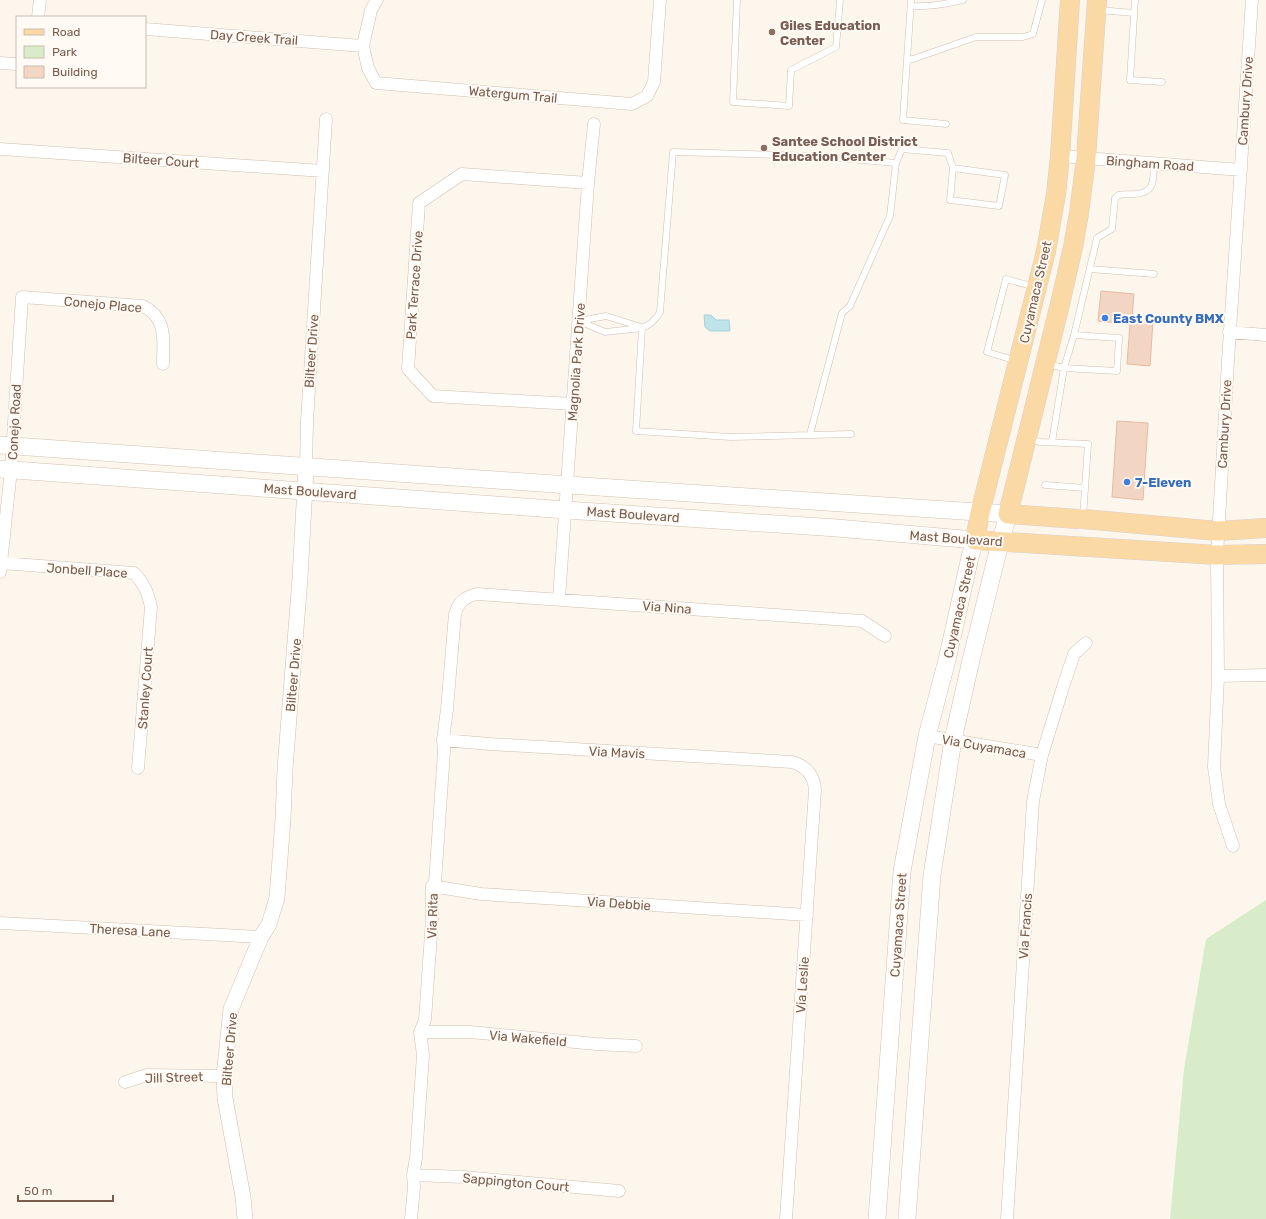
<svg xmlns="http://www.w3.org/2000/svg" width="1266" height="1219" font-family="Rubik,sans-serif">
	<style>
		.green { fill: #d8ecc9 }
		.water { fill: #bfe3e8; stroke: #a5d3da }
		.building { fill: #f3d5c3; stroke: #e6bba3 }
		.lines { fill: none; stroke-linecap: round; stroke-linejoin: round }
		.service-casing { stroke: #d1beb0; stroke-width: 7 }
		.minor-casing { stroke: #d1beb0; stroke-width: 13 }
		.tertiary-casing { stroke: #d1beb0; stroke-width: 16 }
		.secondary-casing { stroke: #d6c0b0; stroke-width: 18 }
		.primary-casing { stroke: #dad1cd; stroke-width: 20 }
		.service { stroke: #fff; stroke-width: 6 }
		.minor { stroke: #fff; stroke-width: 12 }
		.tertiary { stroke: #fff; stroke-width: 15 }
		.secondary { stroke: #fff; stroke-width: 17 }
		.primary { stroke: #fbd9a5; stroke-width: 19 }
		.education-dot { fill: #8d6e63; stroke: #fffaf3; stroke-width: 1.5 }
		.shop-dot { fill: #3f7fe0; stroke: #fffaf3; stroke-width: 1.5 }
		.labels { text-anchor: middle; stroke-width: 4; stroke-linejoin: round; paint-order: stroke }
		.education-label { font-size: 13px; font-weight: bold; fill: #785e54; stroke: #fffaf3; text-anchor: start }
		.street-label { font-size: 13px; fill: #7a5c4d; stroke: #fffaf3 }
		.shop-label { font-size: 13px; font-weight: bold; fill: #366cbe; stroke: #fffaf3; text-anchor: start }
	</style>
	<rect width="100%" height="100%" fill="#fdf6ec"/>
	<path class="green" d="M 1266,900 L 1266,1219 L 1170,1219 L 1184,1069 L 1206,939 Z"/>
	<path class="water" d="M 704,315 L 711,315 L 716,320 L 729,320 L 730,331 L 710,331 L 705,327 Z"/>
	<path class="building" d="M 1101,291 L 1134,294 L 1132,319 L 1153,321 L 1150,366 L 1127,364 L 1130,324 L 1098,321 Z
		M 1117,421 L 1148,423 L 1143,500 L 1112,497 Z"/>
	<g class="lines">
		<defs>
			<path id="service" d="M 737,0 L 733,102 L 789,106 L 791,70 L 836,47 L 840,0
				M 911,0 L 903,120 L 946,124
				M 1135,0 L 1130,80 L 1162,82
				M 911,6 C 929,7 946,4 963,0
				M 1098,10 L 1134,13
				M 907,60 L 913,59 L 976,37 L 1023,37 L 1033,34 L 1042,0
				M 1090,269 L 1154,274
				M 579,321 L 605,332 L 642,328 L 650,324 L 657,317 L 660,312 L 673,152 L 815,156 L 896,163
				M 579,321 L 606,316 L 641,327
				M 642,328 L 636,431 L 731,437 L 851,434
				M 1074,335 L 1097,238 L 1112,229 L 1115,198 L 1119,195 C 1124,194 1129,194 1135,194 C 1156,193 1153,179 1154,163
				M 1074,335 L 1119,338 L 1117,371 L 1064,368 Z
				M 1017,361 L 987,352 L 1006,279 L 1035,287
				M 1047,364 L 1064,368 L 1052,442
				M 810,434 L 842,313 L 850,306 L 890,216 L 896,163 L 902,149 L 948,153 L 953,168 L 1005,175 L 999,206 L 950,200 L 953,168
				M 1029,439 L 1040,442 L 1088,444 L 1083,518
				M 1045,485 L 1085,488"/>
			<path id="minor" d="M 377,0 L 371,10 L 363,46 L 368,68 L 376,83 L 632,104 L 647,96 L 654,82 L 660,0
				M 38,17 L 40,0
				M 145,29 L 363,46
				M 0,63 L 17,64
				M 0,149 L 323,171
				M 1060,156 L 1241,170
				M 1229,332 L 1266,335
				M 573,404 L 433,396 L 408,369 L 419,203 L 462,174 L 588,183
				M 306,468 L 307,421 L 326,119
				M 1,563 L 134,573 C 144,583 148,593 151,607 L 138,768
				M 0,572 L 11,470 L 22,297 L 143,306 C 168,319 163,340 163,364
				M 559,599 L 588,183 L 594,124
				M 1218,676 L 1266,675
				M 927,736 L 1042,755
				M 443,740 L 490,744 L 792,762 C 806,766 814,775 815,790 L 786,1219
				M 1233,846 L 1219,804 L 1214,767 L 1218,676 L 1217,555 L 1228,361 L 1252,0
				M 432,886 L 481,894 L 807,915
				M 0,923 L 261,937
				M 420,1032 L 470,1032 L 596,1044 L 636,1046
				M 125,1082 L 147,1075 L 224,1076
				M 413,1175 L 464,1177 L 619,1191
				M 411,1219 L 414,1187 L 413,1175 L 416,1158 L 423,1055 L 420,1032 L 425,1020 L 432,920 L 432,886 L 435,883 L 444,751 L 443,740 L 447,709 L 455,614 C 458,602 465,597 477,594 L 862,621 L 885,636
				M 1007,1219 L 1033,801 L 1042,755 L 1063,687 L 1074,654 L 1086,643"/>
			<path id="tertiary" d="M 245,1219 L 243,1197 L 225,1098 L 224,1076 L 231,1009 L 261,937 L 269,924 L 277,898 L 283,819 L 285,769 L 300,578 L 306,468"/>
			<path id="secondary" d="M 0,445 L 568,485 L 1008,514 L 996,559 L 971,660 L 953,740 L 932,875 L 907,1219
				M 0,469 L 566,510 L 837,528 L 975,540 L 970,557 L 947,660 L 927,736 L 902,871 L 877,1219"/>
			<path id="primary" d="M 1070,0 L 1060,156 L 1056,194 L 1046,251 L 980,513 L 975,540 L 1217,555 L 1266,554
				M 1077,519 L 1008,514 L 1060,304 L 1073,247 L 1079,213 L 1086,158 L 1097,0
				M 1083,519 L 1218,531 L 1266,528"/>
		</defs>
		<use href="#service" class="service-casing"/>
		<use href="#minor" class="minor-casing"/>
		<use href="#tertiary" class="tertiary-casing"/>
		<use href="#secondary" class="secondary-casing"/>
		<use href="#primary" class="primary-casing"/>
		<use href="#service" class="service"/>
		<use href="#minor" class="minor"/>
		<use href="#tertiary" class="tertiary"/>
		<use href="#secondary" class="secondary"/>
		<use href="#primary" class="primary"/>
	</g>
	<g class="education-dot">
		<circle cx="772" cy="32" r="4"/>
		<circle cx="764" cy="148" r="4"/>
	</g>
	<g class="shop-dot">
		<circle cx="1105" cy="318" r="4"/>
		<circle cx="1127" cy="482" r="4"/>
	</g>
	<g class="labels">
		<g class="education-label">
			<text x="780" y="30">Giles Education<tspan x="780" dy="15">Center</tspan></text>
			<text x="772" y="146">Santee School District<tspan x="772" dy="15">Education Center</tspan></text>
		</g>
		<g class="street-label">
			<text transform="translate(254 37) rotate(4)" y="5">Day Creek Trail</text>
			<text transform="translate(513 94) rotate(5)" y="5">Watergum Trail</text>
			<text transform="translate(1245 101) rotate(-86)" y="5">Cambury Drive</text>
			<text transform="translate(161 160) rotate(4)" y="5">Bilteer Court</text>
			<text transform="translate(1150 163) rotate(4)" y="5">Bingham Road</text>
			<text transform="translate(414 285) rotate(-86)" y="5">Park Terrace Drive</text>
			<text transform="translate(1035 292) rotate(-77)" y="5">Cuyamaca Street</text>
			<text transform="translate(103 304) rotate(5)" y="5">Conejo Place</text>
			<text transform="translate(311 351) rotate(-86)" y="5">Bilteer Drive</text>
			<text transform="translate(576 362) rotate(-86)" y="5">Magnolia Park Drive</text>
			<text transform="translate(14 422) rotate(-87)" y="5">Conejo Road</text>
			<text transform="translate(1224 424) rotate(-87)" y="5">Cambury Drive</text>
			<text transform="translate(310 491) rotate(4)" y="5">Mast Boulevard</text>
			<text transform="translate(633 514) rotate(4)" y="5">Mast Boulevard</text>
			<text transform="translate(956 538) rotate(4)" y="5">Mast Boulevard</text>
			<text transform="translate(87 570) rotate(4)" y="5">Jonbell Place</text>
			<text transform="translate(667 607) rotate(4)" y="5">Via Nina</text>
			<text transform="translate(959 607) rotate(-77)" y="5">Cuyamaca Street</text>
			<text transform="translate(293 675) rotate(-85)" y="5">Bilteer Drive</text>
			<text transform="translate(145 688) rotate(-86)" y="5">Stanley Court</text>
			<text transform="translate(984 746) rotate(10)" y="5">Via Cuyamaca</text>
			<text transform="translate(617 752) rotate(3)" y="5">Via Mavis</text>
			<text transform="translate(619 903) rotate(4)" y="5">Via Debbie</text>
			<text transform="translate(432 916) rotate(-88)" y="5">Via Rita</text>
			<text transform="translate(898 925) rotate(-86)" y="5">Cuyamaca Street</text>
			<text transform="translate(1025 926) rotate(-86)" y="5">Via Francis</text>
			<text transform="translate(130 930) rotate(3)" y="5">Theresa Lane</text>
			<text transform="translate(802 985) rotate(-86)" y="5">Via Leslie</text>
			<text transform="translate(528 1038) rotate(5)" y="5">Via Wakefield</text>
			<text transform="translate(229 1049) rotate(-85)" y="5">Bilteer Drive</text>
			<text transform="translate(174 1077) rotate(-2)" y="5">Jill Street</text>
			<text transform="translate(516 1182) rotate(5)" y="5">Sappington Court</text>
		</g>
		<g class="shop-label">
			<text x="1113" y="323">East County BMX</text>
			<text x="1135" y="487">7-Eleven</text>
		</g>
	</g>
	<rect x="16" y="16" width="130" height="72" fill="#fffaf3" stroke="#cabbb1"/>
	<rect x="24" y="29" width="20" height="6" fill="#fbd9a5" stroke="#cabbb1"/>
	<text x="52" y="36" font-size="12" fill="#7a5c4d">Road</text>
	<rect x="24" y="46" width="20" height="12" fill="#d8ecc9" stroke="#cabbb1"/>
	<text x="52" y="56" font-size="12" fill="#7a5c4d">Park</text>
	<rect x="24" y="66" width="20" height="12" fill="#f3d5c3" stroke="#cabbb1"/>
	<text x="52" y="76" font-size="12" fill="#7a5c4d">Building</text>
	<path d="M18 1195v6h95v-6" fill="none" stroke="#7a5c4d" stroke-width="2"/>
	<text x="24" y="1195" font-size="12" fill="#7a5c4d" stroke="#fffaf3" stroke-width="3" paint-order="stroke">50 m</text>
</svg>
